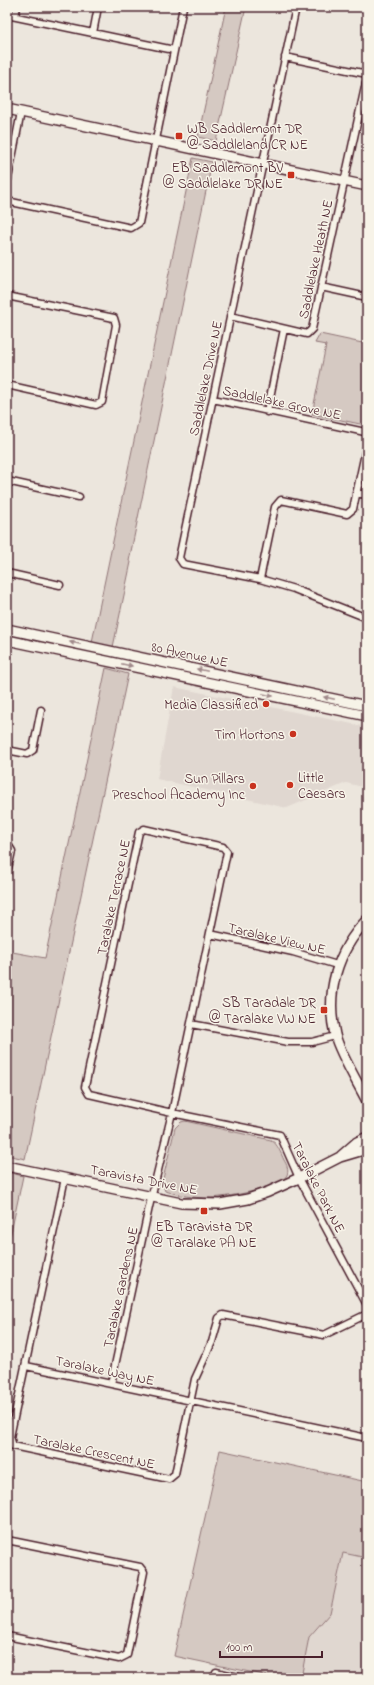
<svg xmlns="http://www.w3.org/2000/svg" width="374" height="1685" font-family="'Indie Flower',sans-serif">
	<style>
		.built { fill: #e0d7d0 }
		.green { fill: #d5c9c2; stroke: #907476 }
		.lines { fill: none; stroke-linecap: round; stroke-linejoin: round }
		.street-casing { stroke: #4a1f2b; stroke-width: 9 }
		.secondary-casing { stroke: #4a1f2b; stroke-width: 12 }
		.street { stroke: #f7f3e8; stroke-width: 6 }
		.secondary { stroke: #f7f3e8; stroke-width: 9 }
		.oneway { fill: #a0898a }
		.poi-dot { fill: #c8321e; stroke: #f7f3e8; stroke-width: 1.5 }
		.labels { text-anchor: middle; stroke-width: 3; stroke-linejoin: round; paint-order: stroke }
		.poi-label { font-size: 14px; fill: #4a1f2b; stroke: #f7f3e8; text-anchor: end }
		.street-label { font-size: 14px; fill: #4a1f2b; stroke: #f7f3e8 }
	</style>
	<rect width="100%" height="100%" fill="#ece6dd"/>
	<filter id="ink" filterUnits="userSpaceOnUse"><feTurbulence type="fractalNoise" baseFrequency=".025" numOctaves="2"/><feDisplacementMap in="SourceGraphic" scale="8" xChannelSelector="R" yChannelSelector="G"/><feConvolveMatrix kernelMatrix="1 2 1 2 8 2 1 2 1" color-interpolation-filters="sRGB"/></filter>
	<g filter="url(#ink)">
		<path class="built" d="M 174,687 L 367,727 L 367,788 L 346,783 L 287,808 L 157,779 Z
			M 343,1553 L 367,1558 L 367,1678 L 301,1678 L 309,1637 L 330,1613 Z"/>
		<path class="green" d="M 226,7 L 246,7 L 216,141 L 198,137 Z
			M 193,158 L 212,162 L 129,561 L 131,562 L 113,647 L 92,642 Z
			M 320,334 L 367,344 L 367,424 L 360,424 L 312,414 L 326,345 L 315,343 Z
			M 106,668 L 128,674 L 25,1159 L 7,1155 L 7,951 L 45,958 Z
			M 185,1121 L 271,1140 C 278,1144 281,1154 284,1160 C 287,1165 289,1170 287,1175 C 281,1189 222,1198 208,1198 C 193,1198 179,1195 165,1191 L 162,1183 L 175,1128 L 181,1122 Z
			M 7,1172 L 23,1176 L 7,1252 Z
			M 220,1450 L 367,1482 L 367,1558 L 343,1553 L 330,1613 L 309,1637 L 301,1678 L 278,1678 L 174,1656 Z"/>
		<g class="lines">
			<defs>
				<path id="street" d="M 296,7 L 179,558 L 183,564 L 260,579 L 294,589 L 367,618
					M 7,15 L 174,50
					M 15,16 L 17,7
					M 93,33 L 98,7
					M 285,57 L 367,74
					M 7,184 L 21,112
					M 7,201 L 131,228 L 139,223 L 183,7
					M 321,287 L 367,297
					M 7,296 L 114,318 L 116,325 L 102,402 L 96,405 L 7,385
					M 230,316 L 307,334 L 312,329 L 367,78
					M 213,399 L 365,432 L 367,436
					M 267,412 L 284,329
					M 7,481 L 79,497
					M 356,493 L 367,495
					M 7,573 L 60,585
					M 260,579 L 275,507 L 281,500 L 347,514 L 353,509 L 367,444
					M 7,750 L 27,754 L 33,750 L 41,710
					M 7,843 L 12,851 L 7,873
					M 210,934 L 293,952 L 337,965
					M 191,1024 L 288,1042 L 312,1042 L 335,1036
					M 65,1178 L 10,1437 L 13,1446 L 169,1479 L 175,1474 L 195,1379 L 212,1342 L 219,1318 L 223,1315 L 324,1335 L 367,1314
					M 26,1366 L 367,1438
					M 111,1384 L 149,1207 L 172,1113 L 227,852 L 223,847 L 144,829 L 139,832 L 85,1087 L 89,1094 L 172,1113 L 280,1135 L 299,1178 L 367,1305
					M 7,1540 L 140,1567 L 144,1572 L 127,1655 L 119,1659 L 7,1636
					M 213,1678 L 216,1672 L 242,1678"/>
				<path id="secondary" d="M 7,109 L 367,186
					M 7,629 L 367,706
					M 7,640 L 367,716
					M 367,920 C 337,951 325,992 335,1035 C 340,1054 358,1083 367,1101
					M 341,1156 L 357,1142 L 367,1137
					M 7,1166 L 181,1203 L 220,1204 L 248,1199 L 268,1192 L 299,1178 L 340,1157 L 367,1149"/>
			</defs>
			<use href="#street" class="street-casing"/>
			<use href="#secondary" class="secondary-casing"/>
			<use href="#street" class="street"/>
			<use href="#secondary" class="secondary"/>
		</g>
		<defs><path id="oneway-solid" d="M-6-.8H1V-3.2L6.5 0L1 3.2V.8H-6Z"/></defs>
		<g class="oneway">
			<use href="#oneway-solid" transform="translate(75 643) rotate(-168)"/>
			<use href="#oneway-solid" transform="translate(127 665) rotate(12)"/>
			<use href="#oneway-solid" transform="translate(202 670) rotate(-168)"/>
			<use href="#oneway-solid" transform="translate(268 695) rotate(12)"/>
			<use href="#oneway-solid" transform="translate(329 698) rotate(-168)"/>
		</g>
	</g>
	<g class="poi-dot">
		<rect x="175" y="132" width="8" height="8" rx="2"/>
		<rect x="287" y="171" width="8" height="8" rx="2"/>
		<circle cx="266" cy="704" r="4"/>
		<circle cx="293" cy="734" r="4"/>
		<circle cx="290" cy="785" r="4"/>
		<circle cx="253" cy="786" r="4"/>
		<rect x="320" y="1006" width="8" height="8" rx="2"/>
		<rect x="200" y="1207" width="8" height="8" rx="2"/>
	</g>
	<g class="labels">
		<g class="poi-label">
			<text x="187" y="133" text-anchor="start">WB Saddlemont DR<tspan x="187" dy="16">@ Saddleland CR NE</tspan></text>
			<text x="283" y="172">EB Saddlemont BV<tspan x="283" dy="16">@ Saddlelake DR NE</tspan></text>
			<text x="258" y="709">Media Classified</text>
			<text x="285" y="739">Tim Hortons</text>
			<text x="298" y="782" text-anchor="start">Little<tspan x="298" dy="16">Caesars</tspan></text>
			<text x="245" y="783">Sun Pillars<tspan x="245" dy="16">Preschool Academy Inc</tspan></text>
			<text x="316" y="1007">SB Taradale DR<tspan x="316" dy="16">@ Taralake VW NE</tspan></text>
			<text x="204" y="1231" text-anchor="middle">EB Taravista DR<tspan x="204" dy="16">@ Taralake PA NE</tspan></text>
		</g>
		<g class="street-label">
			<text transform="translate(315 259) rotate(-78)" y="5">Saddlelake Heath NE</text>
			<text transform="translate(205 378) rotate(-78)" y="5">Saddlelake Drive NE</text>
			<text transform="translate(282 402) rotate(12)" y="5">Saddlelake Grove NE</text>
			<text transform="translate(190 654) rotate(12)" y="5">80 Avenue NE</text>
			<text transform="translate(113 897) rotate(-78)" y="5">Taralake Terrace NE</text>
			<text transform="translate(277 938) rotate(13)" y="5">Taralake View NE</text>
			<text transform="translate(144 1179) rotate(11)" y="5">Taravista Drive NE</text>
			<text transform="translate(319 1187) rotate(63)" y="5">Taralake Park NE</text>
			<text transform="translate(120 1287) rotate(-78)" y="5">Taralake Gardens NE</text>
			<text transform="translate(105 1370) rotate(12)" y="5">Taralake Way NE</text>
			<text transform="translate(94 1451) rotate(12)" y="5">Taralake Crescent NE</text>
		</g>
	</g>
	<rect width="374" height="1685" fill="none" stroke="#f7f3e8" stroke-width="24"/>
	<rect x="12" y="12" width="350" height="1661" fill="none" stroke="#4a1f2b" stroke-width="1.5" filter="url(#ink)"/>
	<path d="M220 1651v6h102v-6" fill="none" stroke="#4a1f2b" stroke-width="2"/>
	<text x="226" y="1651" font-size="12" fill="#4a1f2b" stroke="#f7f3e8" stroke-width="3" paint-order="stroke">100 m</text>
</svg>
